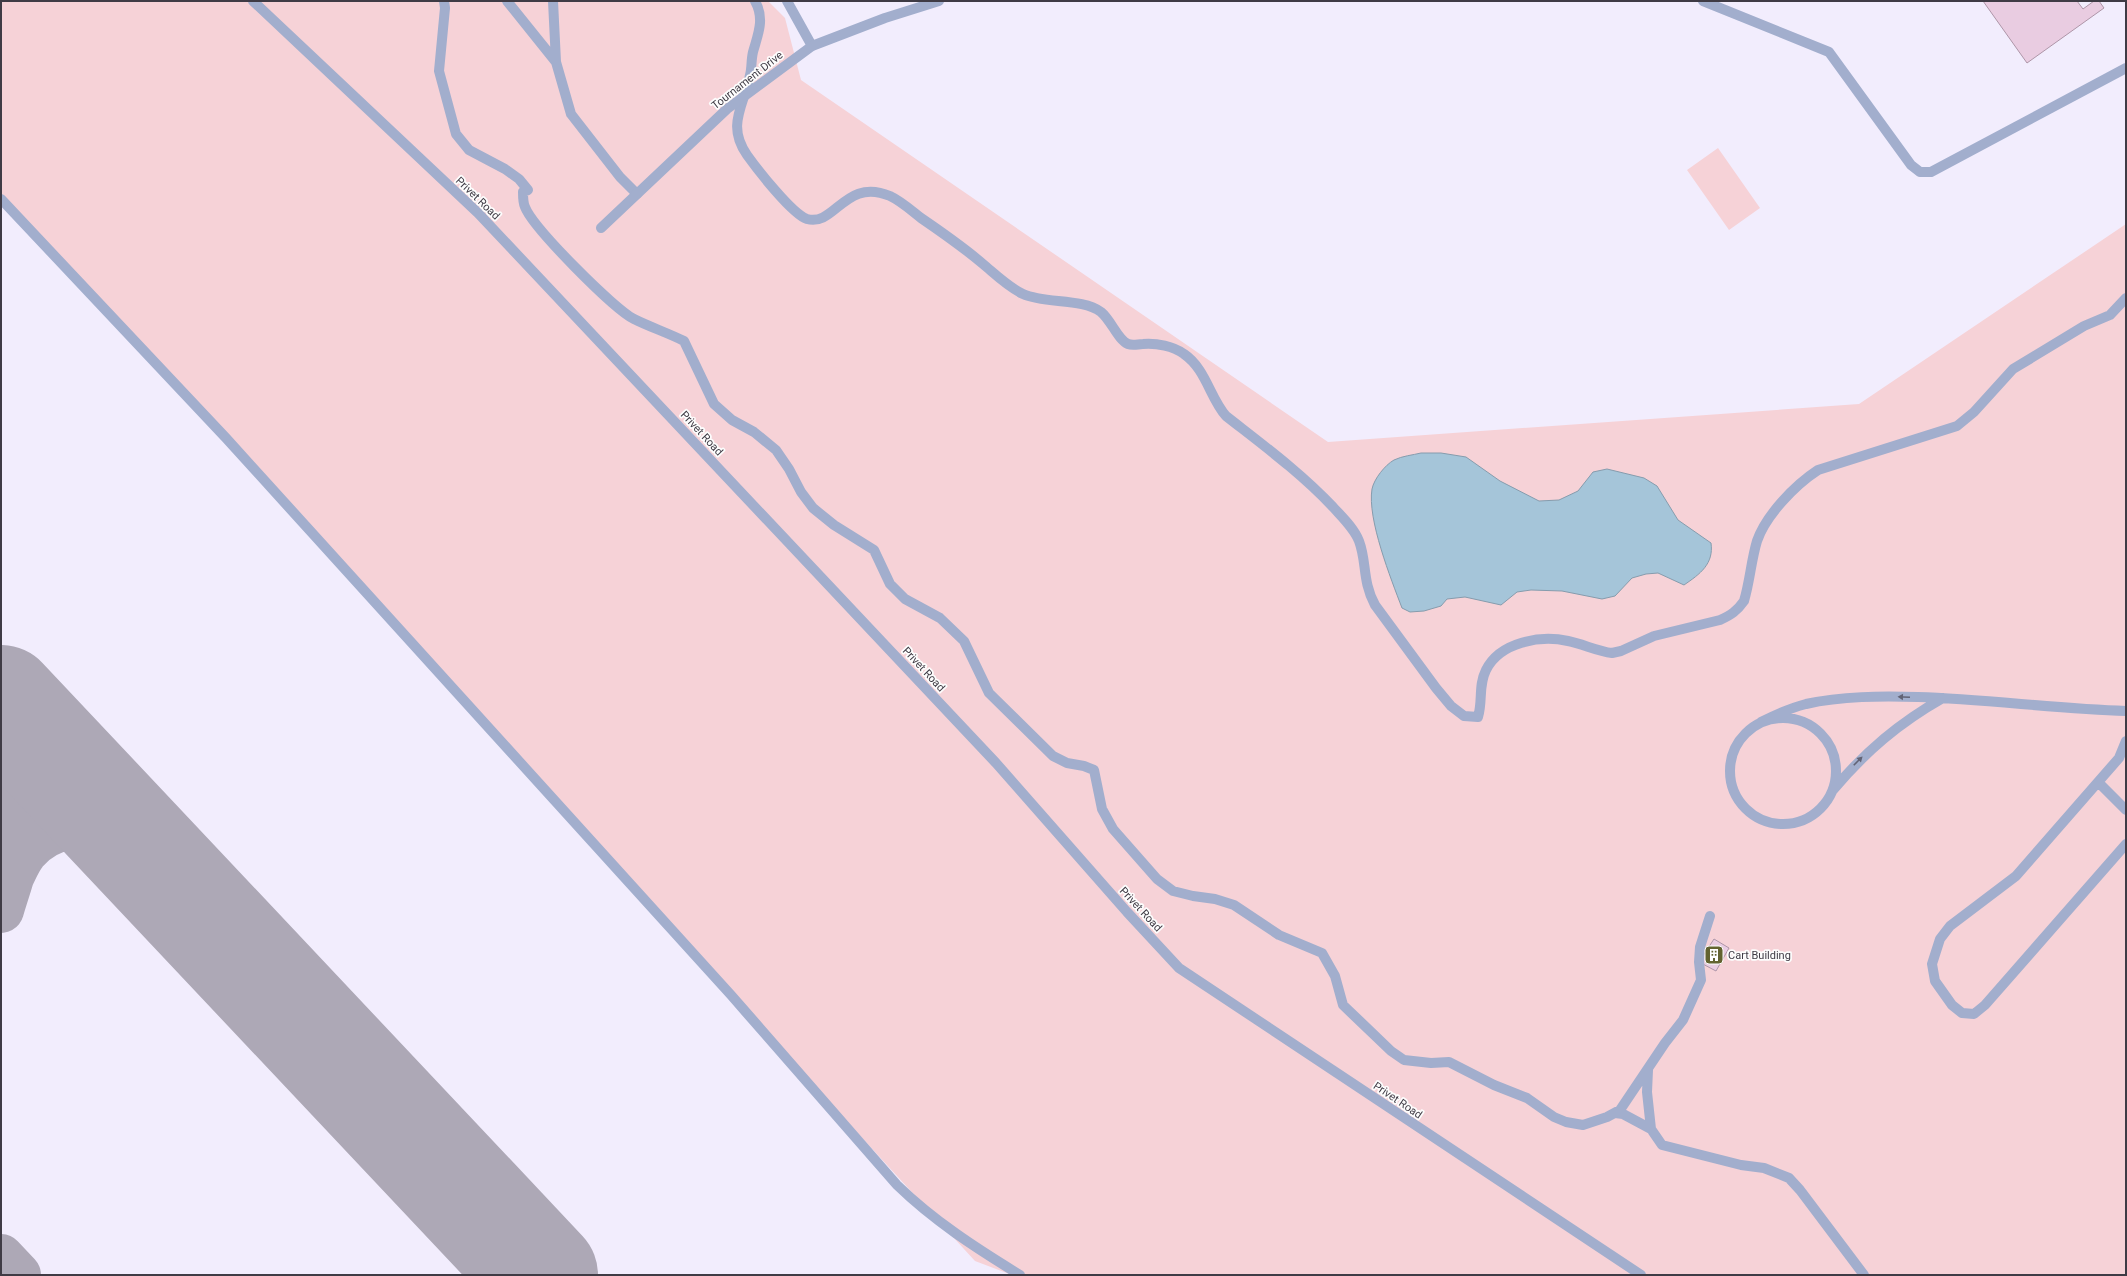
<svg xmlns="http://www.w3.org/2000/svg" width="2127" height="1276" font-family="Roboto,sans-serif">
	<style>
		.green { fill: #f6d2d7 }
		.water { fill: #a5c5d9; stroke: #869cad }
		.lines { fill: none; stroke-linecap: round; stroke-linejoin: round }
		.taxiway { stroke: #ada8b6; stroke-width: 46 }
		.runway { stroke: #ada8b6; stroke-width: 114 }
		.building { fill: #e9cce1; stroke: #ae96a8 }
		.lane { stroke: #a2aecd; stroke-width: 10 }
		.street { stroke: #a2aecd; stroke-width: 10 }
		.oneway { fill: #626375 }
		.labels { text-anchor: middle; stroke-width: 3.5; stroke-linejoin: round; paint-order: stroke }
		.street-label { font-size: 11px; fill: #3f3b45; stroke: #fdfdfd }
		.poi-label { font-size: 11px; fill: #3f3b45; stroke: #fdfdfd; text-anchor: start }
	</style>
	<rect width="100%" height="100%" fill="#f2edfd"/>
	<path class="green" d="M 1,1 L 768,1 L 785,18 L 801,80 L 1328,442 L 1859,404 L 2126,224 L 2126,1275 L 1012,1275 L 975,1261 L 1,199 Z
		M 1718,148 L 1760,208 L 1729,230 L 1687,170 Z"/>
	<path class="water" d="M 1421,453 L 1441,453 L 1466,457 L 1500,481 L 1539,501 L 1559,500 L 1578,491 L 1593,472 L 1607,469 L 1644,478 L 1657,486 L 1678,520 L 1711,543 C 1714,564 1700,574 1684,585 L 1658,573 L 1646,574 L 1632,578 L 1615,596 L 1602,599 L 1562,591 L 1531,590 L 1517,592 L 1501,605 L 1465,597 L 1447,599 L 1441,606 L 1424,611 L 1410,612 L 1402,608 C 1391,579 1367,519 1372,489 C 1374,479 1385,465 1394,460 C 1402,456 1413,455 1421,453 Z"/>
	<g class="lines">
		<path class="taxiway" d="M 1,728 C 15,765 26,808 18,848 C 15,869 7,889 1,910
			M 11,877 C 15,869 19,859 25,852 C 49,822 86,823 120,829
			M 1,1257 L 18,1275"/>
		<path class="runway" d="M 1,702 L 541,1275"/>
	</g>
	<path class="building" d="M 1983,1 L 2077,1 L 2083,9 L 2094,1 L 2099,1 L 2104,8 L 2027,63 Z
		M 1714,939 L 1729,948 L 1716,971 L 1699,962 Z"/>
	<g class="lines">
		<path class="lane" d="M 253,1 L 478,213 L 996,763 L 1127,912 L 1179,968 L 1641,1275
			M 444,1 L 445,8 L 439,71 L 456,134 L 469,150 L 505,169 L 519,179 L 528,190 L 523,192 C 523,197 523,203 525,207 C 533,228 614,309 634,319 C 650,327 668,333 684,341 L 714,404 L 732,420 L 754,432 L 776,450 L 789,469 L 801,492 L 813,508 L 834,525 L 874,550 L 890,584 L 905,599 L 940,618 L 964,641 L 989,693 L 1053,756 L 1067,763 L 1084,766 L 1094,770 L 1102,809 L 1113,829 L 1157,879 L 1173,891 L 1193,896 L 1215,899 L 1234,905 L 1279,935 L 1322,953 L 1335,976 L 1343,1005 L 1391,1051 L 1404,1060 L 1431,1063 L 1449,1062 L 1494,1085 L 1527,1098 L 1554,1117 L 1566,1122 L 1583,1125 L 1607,1117 L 1620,1110 L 1665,1043 L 1683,1020 L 1701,980 L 1699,962 L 1700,947 L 1710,916
			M 507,1 L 556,62
			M 553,1 L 556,62 L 571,114 L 620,177 L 637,194
			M 755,1 C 765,19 758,34 753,52 C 751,60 752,68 750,75 C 744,106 726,125 747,155 C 757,169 792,214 807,219 C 835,227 845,177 890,196 C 901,201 912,211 921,218 C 943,233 963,247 983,264 C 995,274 1008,287 1023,294 C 1045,304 1082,298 1101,312 C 1111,320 1118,340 1128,344 C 1133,346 1138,344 1143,344 C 1157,343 1173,346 1184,354 C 1206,369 1210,398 1226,416 C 1263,445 1301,473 1333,507 C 1342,517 1354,528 1359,541 C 1367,562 1362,581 1375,605 L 1436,688 L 1451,706 L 1464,716 L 1478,717 C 1483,701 1478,686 1486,670 C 1500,642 1540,635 1568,641 C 1583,644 1597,651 1612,653 L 1621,651 L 1654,636 L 1720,620 C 1731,615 1737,611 1744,601 C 1750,581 1751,561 1757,541 C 1766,515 1795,485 1818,470 L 1957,426 L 1974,412 L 2013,369 L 2084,326 L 2110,315 L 2126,298
			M 787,1 L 812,46
			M 1703,1 L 1829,52 L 1911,165 L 1920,172 L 1931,172 L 2126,68
			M 1,199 L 226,438 L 731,995 L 897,1185 C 934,1221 976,1248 1020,1275
			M1730 771a53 53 0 1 1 106 0a53 53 0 1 1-106 0Z
			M 1761,722 C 1775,715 1790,708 1806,704 C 1842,696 1881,696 1918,697 C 1987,699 2056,709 2126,711
			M 2126,741 L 2119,758 L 2016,876 L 1950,926 L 1940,939 L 1932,964 L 1935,981 L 1952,1005 L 1962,1013 L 1974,1014 L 1985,1005 L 2126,844
			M 2098,782 L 2126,810
			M 1833,790 C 1866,751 1899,723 1943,698
			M 1648,1070 L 1647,1092 L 1651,1129 L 1662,1145 L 1741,1165 L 1764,1168 L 1789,1178 L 1800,1190 L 1864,1275
			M 1615,1113 L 1623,1114 L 1651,1129"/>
		<path class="street" d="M 601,228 L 727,109 L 812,46 L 885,18 L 939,1"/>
	</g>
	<defs><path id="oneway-solid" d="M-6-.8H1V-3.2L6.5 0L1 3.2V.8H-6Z"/></defs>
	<g class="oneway">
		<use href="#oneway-solid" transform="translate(1904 697) rotate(-178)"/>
		<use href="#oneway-solid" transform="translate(1858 761) rotate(-45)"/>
	</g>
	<defs>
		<symbol id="building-square" viewBox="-11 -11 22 22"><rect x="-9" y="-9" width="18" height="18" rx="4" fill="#636330" stroke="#fdfdfd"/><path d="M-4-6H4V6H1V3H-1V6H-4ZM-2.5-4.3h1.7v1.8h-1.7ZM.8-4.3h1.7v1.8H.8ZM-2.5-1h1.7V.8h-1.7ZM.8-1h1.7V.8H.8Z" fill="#fff"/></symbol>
	</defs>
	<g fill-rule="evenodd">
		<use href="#building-square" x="1703" y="944" width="22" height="22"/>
	</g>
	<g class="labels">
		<g class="street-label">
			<text transform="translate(747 80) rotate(-38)" y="4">Tournament Drive</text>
			<text transform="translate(478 198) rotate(44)" y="4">Privet Road</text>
			<text transform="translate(702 433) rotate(47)" y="4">Privet Road</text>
			<text transform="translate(924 669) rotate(47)" y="4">Privet Road</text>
			<text transform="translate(1141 909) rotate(47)" y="4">Privet Road</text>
			<text transform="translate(1398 1100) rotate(34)" y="4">Privet Road</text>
		</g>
		<g class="poi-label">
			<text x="1728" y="959">Cart Building</text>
		</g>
	</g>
	<rect width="2127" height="1276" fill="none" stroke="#3f3b45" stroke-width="4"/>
</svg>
